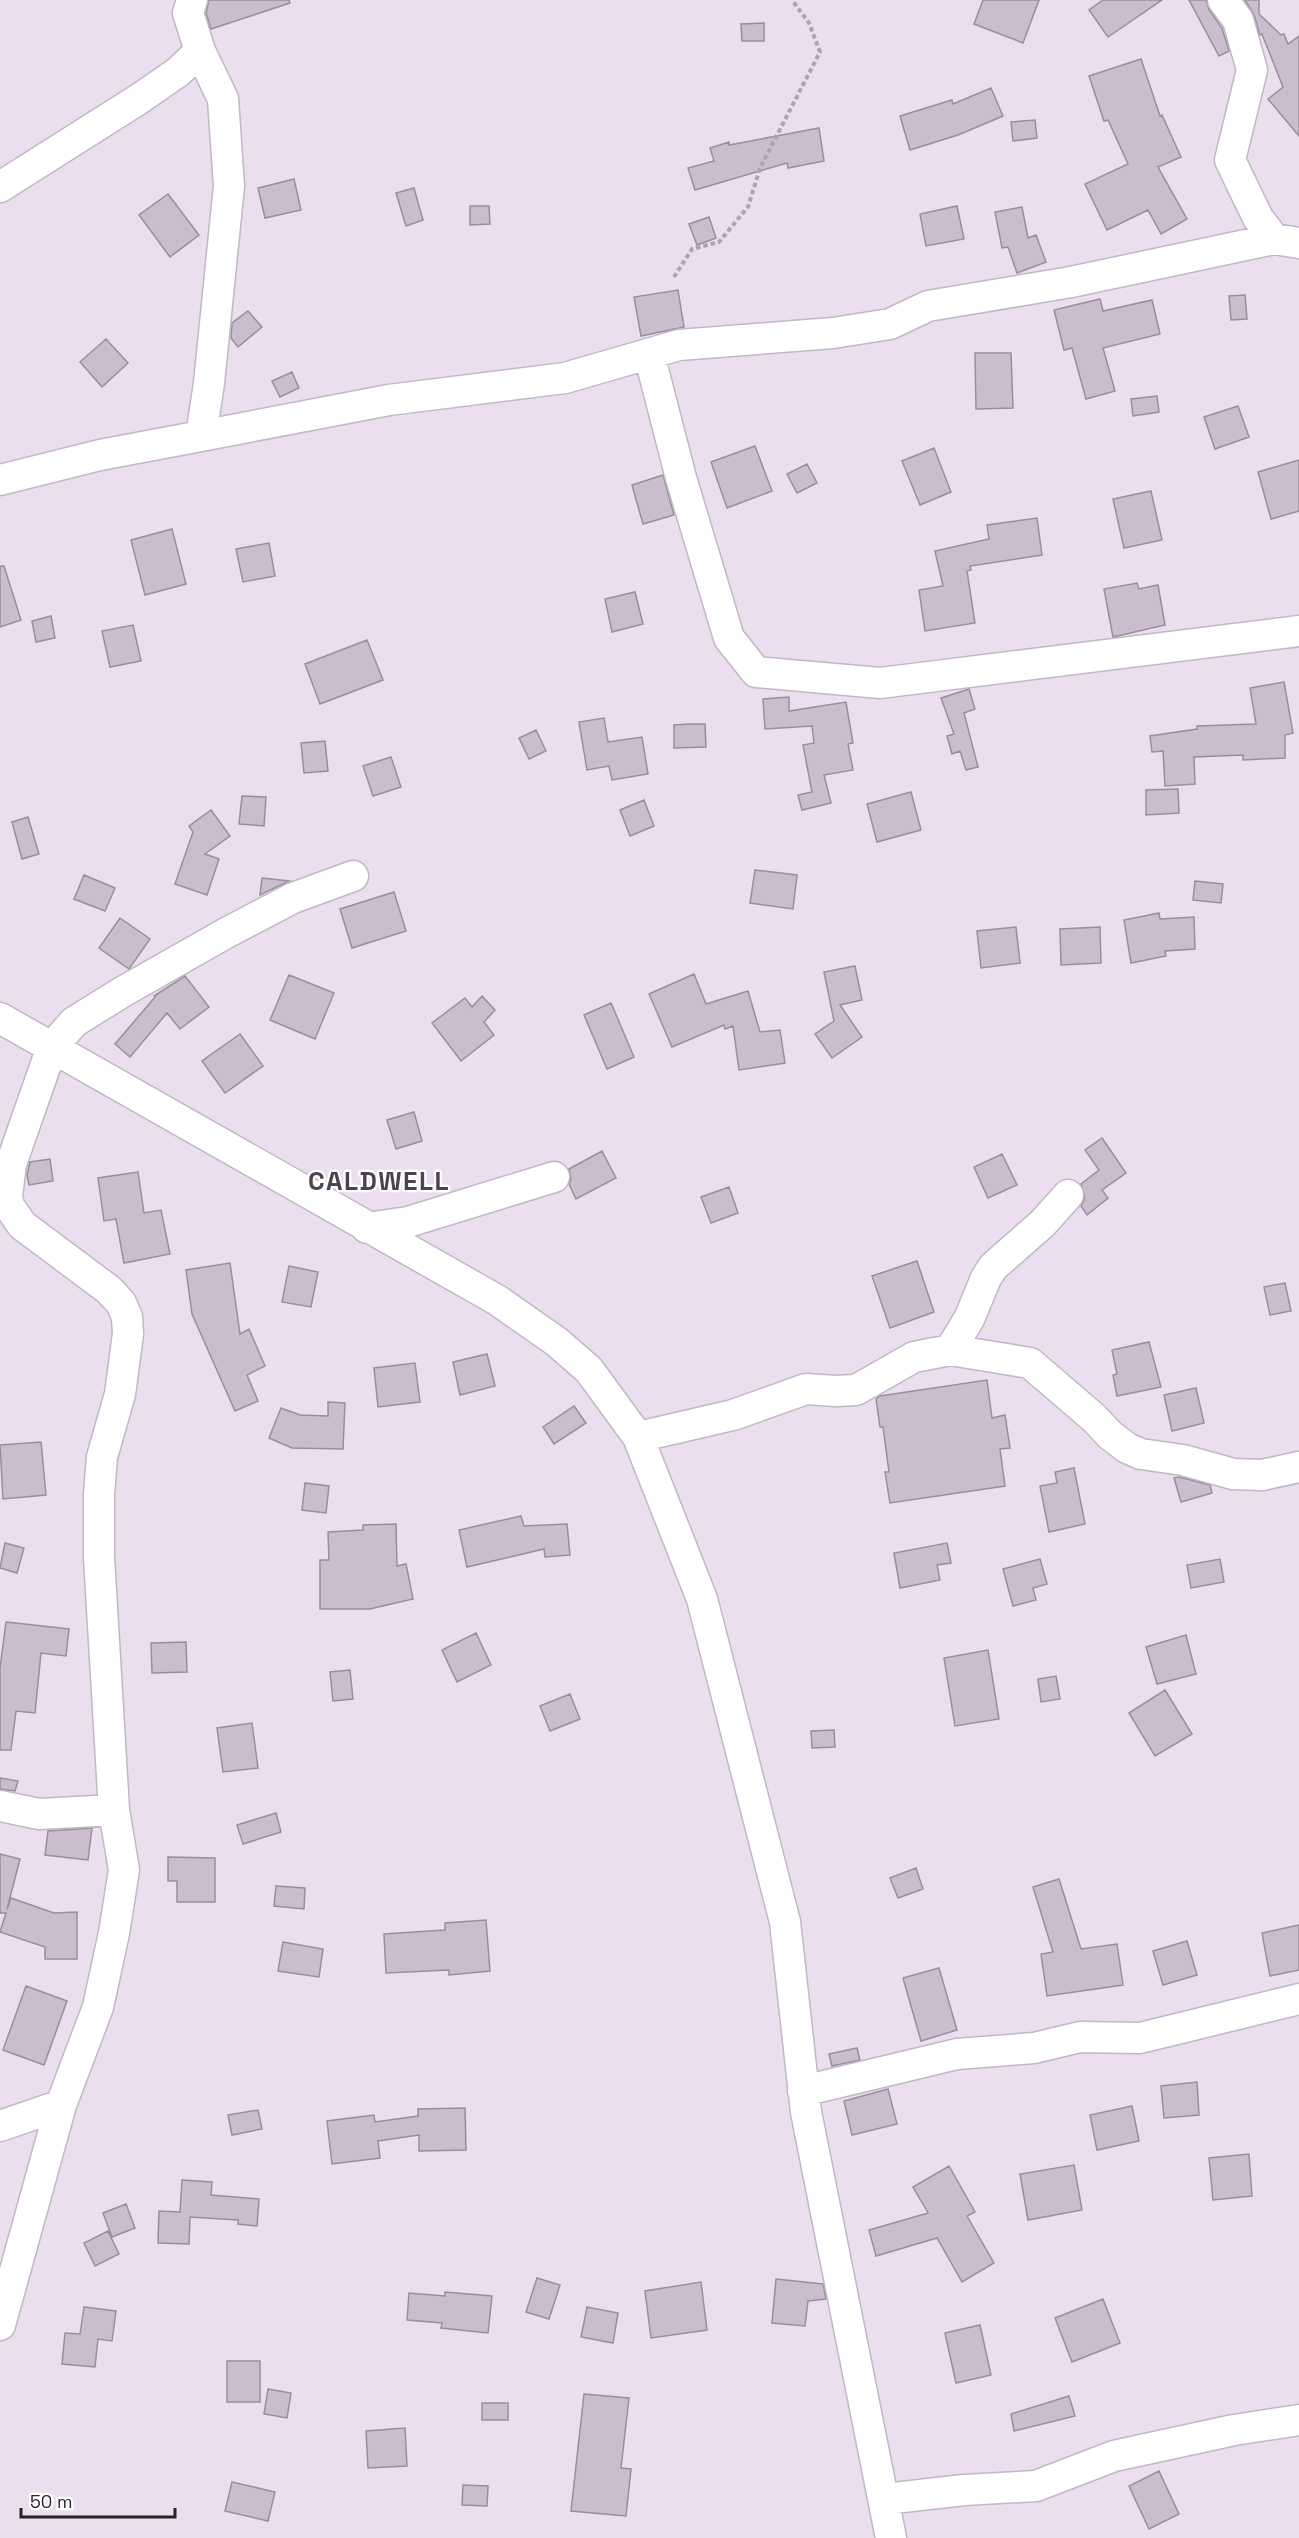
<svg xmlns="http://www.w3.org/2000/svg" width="1299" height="2538" font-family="'Space Grotesk',sans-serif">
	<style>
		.building { fill: #c9bdce; stroke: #998e9e; stroke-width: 1.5 }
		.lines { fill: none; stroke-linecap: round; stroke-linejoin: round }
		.minor-casing { stroke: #c2b7c7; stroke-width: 33 }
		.path { stroke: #ada4b1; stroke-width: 4; stroke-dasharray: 4.5 3; stroke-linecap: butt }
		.minor { stroke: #fff; stroke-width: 30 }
		.labels { text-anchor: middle; stroke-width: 4.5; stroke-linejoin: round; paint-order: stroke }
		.district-label { font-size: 26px; font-weight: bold; letter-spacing: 1.5px; fill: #4c4250; stroke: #fff }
	</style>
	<rect width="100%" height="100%" fill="#eadeef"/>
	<path class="building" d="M 209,0 L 289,0 L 290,3 L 211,29 L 206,13 Z
		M 983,0 L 1039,0 L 1023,43 L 974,24 Z
		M 1103,0 L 1162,0 L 1108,37 L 1089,10 Z
		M 1189,0 L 1206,0 L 1209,10 L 1222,28 L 1229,51 L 1219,56 Z
		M 1245,0 L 1259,0 L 1259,14 L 1281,35 L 1284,34 L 1288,44 L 1299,36 L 1299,136 L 1268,99 L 1283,87 L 1262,34 L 1260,35 L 1254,15 Z
		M 764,23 L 764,41 L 742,41 L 741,24 Z
		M 1141,59 L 1160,116 L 1162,115 L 1181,157 L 1158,167 L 1187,219 L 1161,234 L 1148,210 L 1107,230 L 1085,184 L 1128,164 L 1108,120 L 1104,121 L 1089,76 Z
		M 991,88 L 1003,116 L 958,135 L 910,150 L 900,116 L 952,100 L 953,104 Z
		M 1035,120 L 1037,138 L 1013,141 L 1011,122 Z
		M 819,128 L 824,161 L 788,168 L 787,163 L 695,190 L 688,168 L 714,161 L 710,148 L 729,142 L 729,145 Z
		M 294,179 L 301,210 L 265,218 L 258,188 Z
		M 414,188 L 423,220 L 406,226 L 396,193 Z
		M 168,194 L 199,235 L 170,257 L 139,215 Z
		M 470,206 L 489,206 L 490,224 L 470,225 Z
		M 957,206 L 964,239 L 926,246 L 920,214 Z
		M 1022,207 L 1028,238 L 1036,235 L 1046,262 L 1017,273 L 1008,247 L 1002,248 L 995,212 Z
		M 709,217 L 716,238 L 697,245 L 689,224 Z
		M 678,290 L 684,327 L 641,336 L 634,297 Z
		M 1245,295 L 1247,319 L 1231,320 L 1229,296 Z
		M 1100,299 L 1103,311 L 1152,300 L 1160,334 L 1103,348 L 1115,391 L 1086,399 L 1072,348 L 1064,350 L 1054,310 Z
		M 248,311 L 262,327 L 238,347 L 231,338 L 232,323 Z
		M 106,339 L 128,363 L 102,387 L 80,362 Z
		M 975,353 L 1011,353 L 1013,408 L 976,409 Z
		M 292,372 L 299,388 L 280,397 L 272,381 Z
		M 1157,396 L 1159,412 L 1133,416 L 1131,399 Z
		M 1238,406 L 1249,437 L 1215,449 L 1204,417 Z
		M 755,446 L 772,491 L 727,508 L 711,462 Z
		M 934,448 L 951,492 L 920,505 L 902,461 Z
		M 1299,460 L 1299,511 L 1271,519 L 1258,472 Z
		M 807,464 L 817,483 L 797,493 L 787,474 Z
		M 663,475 L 674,515 L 643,524 L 632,485 Z
		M 1151,491 L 1162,540 L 1124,548 L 1113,499 Z
		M 1037,518 L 1042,555 L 970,566 L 971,570 L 967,571 L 975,623 L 925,631 L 919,590 L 943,586 L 935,551 L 989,539 L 987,525 Z
		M 172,529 L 186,584 L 145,595 L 131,540 Z
		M 269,543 L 275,576 L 243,582 L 236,549 Z
		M 0,566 L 4,566 L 21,620 L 0,627 Z
		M 1137,583 L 1139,589 L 1158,585 L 1165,625 L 1113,637 L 1104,589 Z
		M 635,592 L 643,624 L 612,632 L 605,599 Z
		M 51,616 L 55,638 L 36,642 L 32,621 Z
		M 133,625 L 141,661 L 110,667 L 102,631 Z
		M 367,640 L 383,680 L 320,704 L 305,664 Z
		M 1284,682 L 1293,733 L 1285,735 L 1285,758 L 1243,760 L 1243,755 L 1194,757 L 1195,784 L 1165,786 L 1163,751 L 1152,752 L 1150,736 L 1197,729 L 1197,726 L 1256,724 L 1250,688 Z
		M 969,689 L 975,709 L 964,713 L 978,767 L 966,770 L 960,751 L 952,754 L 947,736 L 954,734 L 941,698 Z
		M 789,697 L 789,711 L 846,702 L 853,743 L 848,744 L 853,770 L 824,775 L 831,803 L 802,810 L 798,795 L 812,792 L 803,745 L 814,743 L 812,726 L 765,729 L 763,699 Z
		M 604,718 L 608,742 L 642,737 L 648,774 L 612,780 L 609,766 L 587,770 L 579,722 Z
		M 689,724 L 705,724 L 706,747 L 674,748 L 674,725 Z
		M 536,730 L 546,751 L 529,759 L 519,738 Z
		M 325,741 L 328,771 L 304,773 L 301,743 Z
		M 391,757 L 401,787 L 373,796 L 363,766 Z
		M 1178,789 L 1179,813 L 1146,815 L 1146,790 Z
		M 911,792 L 921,830 L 877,842 L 867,804 Z
		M 242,796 L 266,797 L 264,826 L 239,824 Z
		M 644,800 L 654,826 L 630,836 L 620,810 Z
		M 211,810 L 230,836 L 205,854 L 219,859 L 207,895 L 175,884 L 193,832 L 189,826 Z
		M 28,817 L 39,854 L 22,859 L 12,822 Z
		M 755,870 L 797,875 L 793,909 L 750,903 Z
		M 84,875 L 115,888 L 105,911 L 74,899 Z
		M 262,878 L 289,881 L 260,895 Z
		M 1195,881 L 1223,884 L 1221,903 L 1193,900 Z
		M 394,892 L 406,931 L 352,948 L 340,909 Z
		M 1159,913 L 1160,919 L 1194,917 L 1195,949 L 1165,951 L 1166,956 L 1131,963 L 1124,920 Z
		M 120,918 L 150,939 L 129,969 L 99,948 Z
		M 1016,927 L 1020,963 L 981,968 L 977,931 Z
		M 1100,927 L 1101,963 L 1061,965 L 1060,929 Z
		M 855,966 L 862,1000 L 840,1005 L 862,1037 L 832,1058 L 815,1034 L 834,1021 L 824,972 Z
		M 694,974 L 706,1004 L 748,991 L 760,1032 L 780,1030 L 785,1063 L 739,1070 L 733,1026 L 725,1029 L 724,1025 L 672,1047 L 649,994 Z
		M 289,975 L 334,993 L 315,1039 L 270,1020 Z
		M 185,976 L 209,1007 L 180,1029 L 167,1013 L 130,1057 L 115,1044 L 155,997 L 154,996 Z
		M 482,996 L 495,1010 L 484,1022 L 494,1035 L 461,1061 L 432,1023 L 465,998 L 472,1007 Z
		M 611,1003 L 634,1057 L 607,1069 L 584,1015 Z
		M 240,1034 L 263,1066 L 225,1093 L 202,1061 Z
		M 414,1112 L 422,1141 L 396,1149 L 387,1120 Z
		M 1102,1138 L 1126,1173 L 1102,1190 L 1108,1198 L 1087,1215 L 1081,1206 L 1085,1198 L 1081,1184 L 1099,1170 L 1085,1150 Z
		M 602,1151 L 616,1178 L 576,1199 L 569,1184 L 571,1180 L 569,1169 Z
		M 1002,1154 L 1017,1185 L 988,1198 L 974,1167 Z
		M 50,1159 L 53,1181 L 29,1185 L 27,1175 L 30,1162 Z
		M 138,1172 L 144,1213 L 161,1210 L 170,1254 L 124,1263 L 116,1219 L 104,1221 L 98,1178 Z
		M 729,1187 L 738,1213 L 711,1223 L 701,1197 Z
		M 917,1261 L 934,1312 L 890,1328 L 872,1276 Z
		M 230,1263 L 240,1334 L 249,1329 L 265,1366 L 247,1375 L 258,1401 L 235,1411 L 192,1314 L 186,1270 Z
		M 289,1266 L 318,1272 L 311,1307 L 282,1302 Z
		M 1285,1283 L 1291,1311 L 1270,1315 L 1264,1287 Z
		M 1149,1342 L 1161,1387 L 1117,1396 L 1113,1375 L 1117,1374 L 1112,1350 Z
		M 487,1354 L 495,1386 L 460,1395 L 453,1362 Z
		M 415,1363 L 420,1402 L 378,1407 L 374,1368 Z
		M 987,1380 L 992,1418 L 1005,1415 L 1010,1448 L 1000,1449 L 1005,1486 L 890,1503 L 885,1472 L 889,1472 L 883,1427 L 880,1427 L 876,1399 L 880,1396 Z
		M 1196,1388 L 1204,1423 L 1172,1431 L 1164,1395 Z
		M 328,1402 L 345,1403 L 343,1449 L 292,1448 L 269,1438 L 281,1408 L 300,1415 L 328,1416 Z
		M 574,1406 L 586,1423 L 554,1444 L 543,1427 Z
		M 41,1442 L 46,1495 L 3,1499 L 0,1445 Z
		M 1074,1468 L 1085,1524 L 1049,1532 L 1040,1486 L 1057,1483 L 1055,1472 Z
		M 1179,1477 L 1210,1485 L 1212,1493 L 1181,1502 L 1174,1478 Z
		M 305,1483 L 329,1486 L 326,1513 L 302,1510 Z
		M 521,1516 L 524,1526 L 567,1524 L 570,1555 L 545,1557 L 544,1549 L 467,1567 L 459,1530 Z
		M 396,1524 L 397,1566 L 406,1564 L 413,1599 L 370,1609 L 320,1609 L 320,1560 L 329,1560 L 328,1532 L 363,1530 L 363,1525 Z
		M 5,1543 L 24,1548 L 17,1573 L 0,1568 Z
		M 947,1543 L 951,1563 L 937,1565 L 940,1580 L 900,1588 L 894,1553 Z
		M 1040,1559 L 1047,1584 L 1033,1588 L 1036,1600 L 1013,1606 L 1003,1569 Z
		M 1220,1559 L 1224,1582 L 1191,1588 L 1187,1565 Z
		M 6,1622 L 69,1629 L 66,1656 L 41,1653 L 35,1713 L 16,1711 L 11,1750 L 0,1750 L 0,1668 Z
		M 476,1633 L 491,1665 L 457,1682 L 442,1650 Z
		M 1186,1635 L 1196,1674 L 1157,1684 L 1146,1647 Z
		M 186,1642 L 187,1672 L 152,1673 L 151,1643 Z
		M 988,1650 L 999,1719 L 955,1726 L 944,1658 Z
		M 350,1670 L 353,1699 L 333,1701 L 330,1672 Z
		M 1056,1676 L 1060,1699 L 1041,1702 L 1038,1679 Z
		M 1165,1690 L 1192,1734 L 1155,1756 L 1129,1713 Z
		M 570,1694 L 580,1719 L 550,1731 L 540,1706 Z
		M 252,1723 L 258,1768 L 223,1772 L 217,1728 Z
		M 834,1730 L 835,1747 L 812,1748 L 811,1731 Z
		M 0,1778 L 18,1781 L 15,1791 L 0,1789 Z
		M 276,1813 L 281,1832 L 243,1844 L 237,1825 Z
		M 92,1828 L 88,1860 L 45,1855 L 48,1831 Z
		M 0,1854 L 20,1859 L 7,1909 L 11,1898 L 54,1913 L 77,1912 L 77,1959 L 45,1959 L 45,1947 L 0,1932 L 6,1913 L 0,1913 Z
		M 168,1857 L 215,1858 L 215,1902 L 177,1902 L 177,1881 L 168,1881 Z
		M 916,1868 L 923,1889 L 898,1898 L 890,1878 Z
		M 1059,1879 L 1081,1949 L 1117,1944 L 1123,1985 L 1047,1996 L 1041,1954 L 1053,1952 L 1033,1887 Z
		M 276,1886 L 305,1888 L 304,1909 L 274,1906 Z
		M 486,1920 L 490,1971 L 449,1975 L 449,1970 L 386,1973 L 384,1934 L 445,1930 L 445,1923 Z
		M 1299,1925 L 1299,1970 L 1270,1976 L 1262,1933 Z
		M 1187,1941 L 1197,1975 L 1163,1985 L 1153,1951 Z
		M 283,1942 L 323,1949 L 319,1977 L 278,1971 Z
		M 939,1968 L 957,2030 L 921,2041 L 903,1978 Z
		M 26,1986 L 67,2001 L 44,2065 L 3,2050 Z
		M 857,2048 L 860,2060 L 832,2066 L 829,2054 Z
		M 1197,2082 L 1199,2115 L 1164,2118 L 1161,2086 Z
		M 888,2089 L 897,2124 L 852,2135 L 844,2101 Z
		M 1132,2106 L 1139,2141 L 1097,2150 L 1090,2115 Z
		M 465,2108 L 466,2150 L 419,2151 L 419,2135 L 378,2141 L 380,2158 L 332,2164 L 327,2121 L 374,2115 L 375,2122 L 418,2116 L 418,2109 Z
		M 258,2110 L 262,2129 L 232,2135 L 228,2115 Z
		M 1249,2154 L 1252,2196 L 1213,2200 L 1209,2158 Z
		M 1074,2165 L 1082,2210 L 1028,2220 L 1020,2174 Z
		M 949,2166 L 975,2212 L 967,2216 L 994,2263 L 962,2282 L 937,2238 L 876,2256 L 869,2230 L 928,2213 L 913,2187 Z
		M 182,2180 L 212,2182 L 211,2195 L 259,2199 L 257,2226 L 238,2224 L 238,2220 L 190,2217 L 189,2244 L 158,2243 L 159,2211 L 180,2212 Z
		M 126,2204 L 135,2228 L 112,2237 L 103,2213 Z
		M 108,2231 L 119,2254 L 95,2266 L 84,2243 Z
		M 537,2278 L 560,2285 L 549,2319 L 526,2312 Z
		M 776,2279 L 823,2284 L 826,2299 L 808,2301 L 805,2326 L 772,2323 Z
		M 701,2282 L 707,2330 L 651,2338 L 645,2291 Z
		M 445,2292 L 492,2296 L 488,2333 L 441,2328 L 442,2323 L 407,2320 L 409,2293 L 445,2296 Z
		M 1103,2299 L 1120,2343 L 1072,2362 L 1055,2318 Z
		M 84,2307 L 116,2311 L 112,2341 L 98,2339 L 95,2367 L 62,2364 L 65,2333 L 80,2334 Z
		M 587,2307 L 618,2313 L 613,2343 L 581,2337 Z
		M 980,2325 L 991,2375 L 956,2383 L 945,2333 Z
		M 227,2361 L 260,2361 L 260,2402 L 227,2402 Z
		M 268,2389 L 291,2393 L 287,2418 L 264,2414 Z
		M 584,2394 L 629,2398 L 621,2468 L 631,2469 L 626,2516 L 571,2511 Z
		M 1069,2396 L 1075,2416 L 1014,2431 L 1011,2414 Z
		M 482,2403 L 508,2403 L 508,2420 L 482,2420 Z
		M 405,2428 L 407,2466 L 368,2468 L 366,2431 Z
		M 1159,2471 L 1179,2514 L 1149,2529 L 1129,2486 Z
		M 232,2482 L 275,2492 L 268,2521 L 225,2511 Z
		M 463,2485 L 488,2486 L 487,2506 L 462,2505 Z"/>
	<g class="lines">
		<defs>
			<path id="minor" d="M 1223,0 L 1238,20 L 1252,70 L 1230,160 L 1258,218 L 1274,239 L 1299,243
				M 0,187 L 139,99 L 178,72 L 200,51
				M 649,354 L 681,478 L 729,638 L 756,672 L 880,683 L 1299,631
				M 201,436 L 389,400 L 565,378 L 679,345 L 833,333 L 890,324 L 928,306 L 1071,282 L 1274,239
				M 0,480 L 100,455 L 201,436 L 209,383 L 229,186 L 223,99 L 200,51 L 188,13 L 192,0
				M 0,1018 L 497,1300 L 557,1342 L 589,1370 L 638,1437 L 702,1599 L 785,1922 L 806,2112 L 891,2538
				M 367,1228 L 408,1222 L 554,1177
				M 950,1350 L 969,1319 L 986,1278 L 993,1267 L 1043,1223 L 1068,1195
				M 638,1437 L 733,1415 L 806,1389 L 836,1391 L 856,1390 L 914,1357 L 950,1350 L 1030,1363 L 1094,1418 L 1110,1435 L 1127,1448 L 1141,1454 L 1183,1460 L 1233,1474 L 1262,1475 L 1299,1467
				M 0,1806 L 39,1814 L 114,1810
				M 803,2091 L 957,2054 L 1034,2048 L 1080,2037 L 1140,2038 L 1299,1999
				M 0,2126 L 61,2105
				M 0,2325 L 61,2105 L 98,2007 L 114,1933 L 124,1870 L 114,1810 L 99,1557 L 99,1494 L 102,1457 L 120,1394 L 128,1334 L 127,1317 L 121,1303 L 109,1290 L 22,1225 L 9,1206 L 7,1196 L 11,1164 L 52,1047 L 74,1022 L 124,991 L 228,932 L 293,898 L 353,876
				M 885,2499 L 964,2490 L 1036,2486 L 1114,2456 L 1234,2430 L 1299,2420"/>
		</defs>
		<use href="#minor" class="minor-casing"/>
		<path class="path" d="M 674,277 L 692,249 L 719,242 L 748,207 L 760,168 L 820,52 L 809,23 L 792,0"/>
		<use href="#minor" class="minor"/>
	</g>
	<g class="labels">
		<g class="district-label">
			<text x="379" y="1190">CALDWELL</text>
		</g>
	</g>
	<path d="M21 2508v9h154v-9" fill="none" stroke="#262228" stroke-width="3"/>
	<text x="30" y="2508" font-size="18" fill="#262228" stroke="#ffffff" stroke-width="4.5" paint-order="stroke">50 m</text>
</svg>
